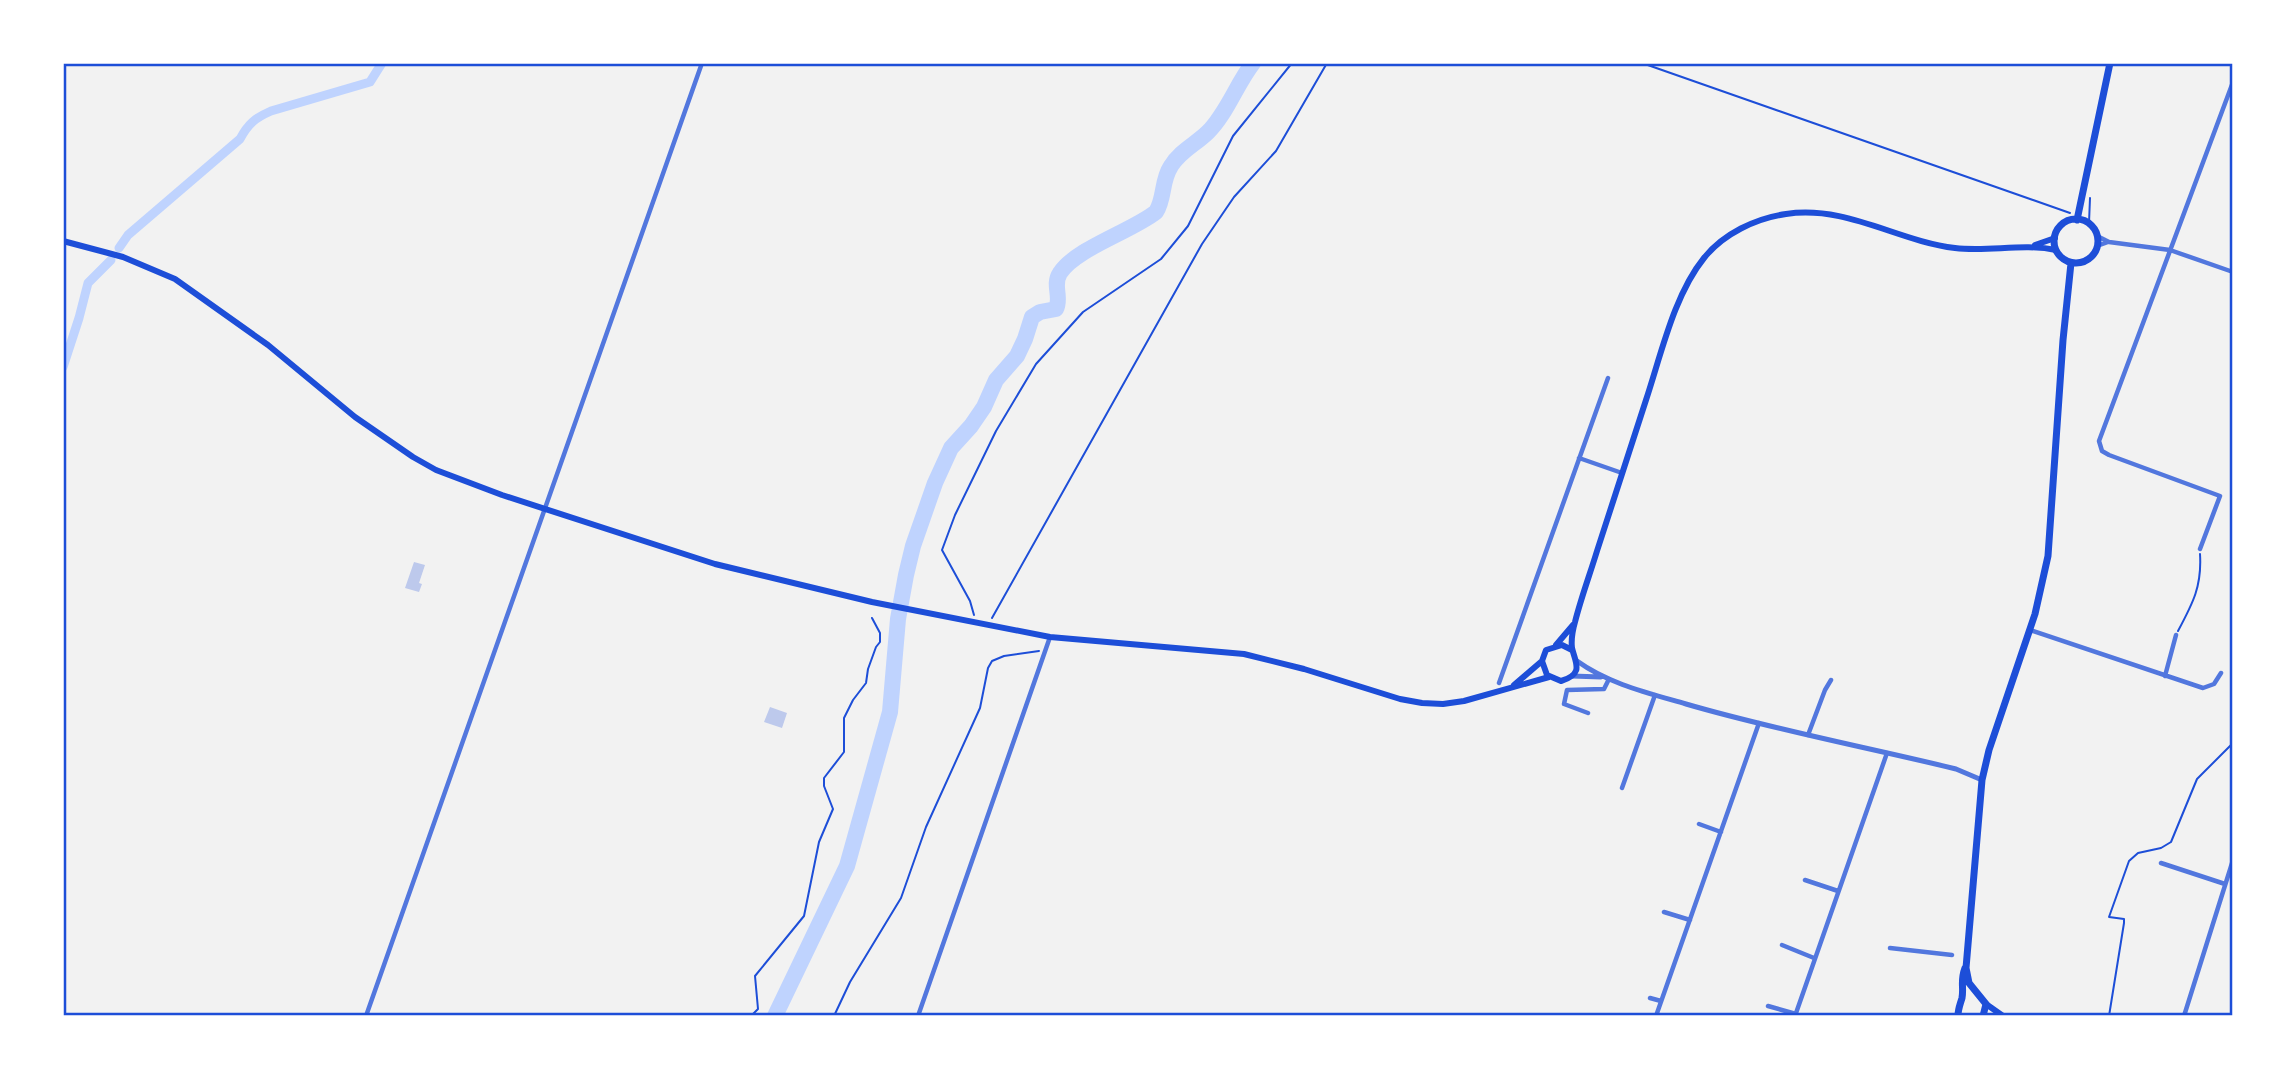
<svg xmlns="http://www.w3.org/2000/svg" width="2296" height="1079" font-family="Karla,sans-serif">
	<style>
		.lines { fill: none; stroke-linecap: round; stroke-linejoin: round }
		.canal { stroke: #bfd3fe; stroke-width: 9 }
		.river { stroke: #bfd3fe; stroke-width: 16 }
		.building { fill: #bdc9ec }
		.path { stroke: #1d4ed8; stroke-width: 2 }
		.minor { stroke: #5277de; stroke-width: 4.5 }
		.tertiary { stroke: #5277de; stroke-width: 5 }
		.secondary { stroke: #1d4ed8; stroke-width: 6 }
		.primary { stroke: #1d4ed8; stroke-width: 7 }
		.neatline { fill: none; stroke: #1d4ed8; stroke-width: 2.5 }
	</style>
	<rect width="100%" height="100%" fill="#f2f2f2"/>
	<g class="lines">
		<path class="canal" d="M 119,248 L 128,235 L 240,139 C 248,124 255,118 271,111 L 370,82 L 382,63
			M 63,367 L 79,318 L 88,283 L 111,260"/>
		<path class="river" d="M 775,1016 L 847,866 L 890,712 L 898,619 L 906,575 L 913,546 L 935,483 L 951,448 L 971,426 L 984,407 L 996,380 L 1017,356 L 1025,339 L 1032,317 L 1040,312 L 1056,309 C 1062,297 1052,285 1060,273 C 1075,249 1132,231 1156,212 C 1165,198 1161,181 1171,166 C 1180,151 1196,144 1208,132 C 1227,113 1236,85 1253,63"/>
	</g>
	<path class="building" d="M 414,562 L 425,565 L 419,583 L 422,584 L 419,592 L 405,588 Z
		M 770,707 L 787,713 L 782,728 L 764,722 Z"/>
	<g class="lines">
		<path class="path" d="M 1642,63 L 2070,213
			M 2090,198 L 2089,223 L 2095,228
			M 974,615 L 970,601 L 942,550 L 955,515 L 996,431 L 1036,364 L 1083,312 L 1161,259 L 1188,226 L 1233,136 L 1292,63
			M 992,618 L 1202,244 L 1234,197 L 1276,151 L 1327,63
			M 2178,631 C 2193,603 2202,586 2200,554
			M 751,1016 L 758,1009 L 755,976 L 804,916 L 819,842 L 833,809 L 824,786 L 824,778 L 844,752 L 844,718 L 853,700 L 866,683 L 868,669 L 876,647 L 880,642 L 880,633 L 872,618
			M 834,1016 L 850,982 L 901,898 L 926,827 L 980,708 L 988,668 L 992,661 L 1004,656 L 1039,651
			M 2109,1016 L 2124,923 L 2124,919 L 2109,917 L 2129,861 L 2138,853 L 2161,848 L 2171,842 L 2197,779 L 2233,743"/>
		<path class="minor" d="M 2097,236 L 2109,242 L 2170,250 L 2233,272
			M 2097,246 L 2108,242
			M 1579,458 L 1622,473
			M 2200,549 L 2220,496 L 2109,455 L 2102,451 L 2099,441 L 2233,82
			M 2030,630 L 2203,688 L 2214,684 L 2221,673
			M 2165,676 L 2176,635
			M 1499,683 L 1608,378
			M 1588,713 L 1564,704 L 1567,690 L 1604,689 L 1609,679
			M 1808,735 L 1825,690 L 1831,680
			M 1622,788 L 1655,695
			M 1699,824 L 1721,832
			M 2161,863 L 2225,884
			M 1805,880 L 1838,891
			M 1664,912 L 1690,920
			M 1782,945 L 1814,958
			M 1890,948 L 1952,955
			M 1650,998 L 1661,1001
			M 1768,1006 L 1796,1014
			M 366,1016 L 702,63
			M 918,1016 L 1050,637
			M 1656,1016 L 1759,723
			M 1795,1016 L 1887,753
			M 2184,1016 L 2233,860"/>
		<path class="tertiary" d="M 1577,661 C 1609,684 1648,693 1686,704 C 1775,730 1866,747 1956,769 L 1982,780
			M 1572,676 L 1601,677"/>
		<path class="secondary" d="M 63,241 L 123,257 L 175,279 L 268,345 L 355,417 L 413,457 L 436,470 L 502,495 L 715,564 L 872,602 L 1050,637 L 1244,654 L 1304,669 L 1400,699 L 1422,703 L 1443,704 L 1464,701 L 1549,677
			M 2035,245 L 2055,238
			M 1556,645 L 1573,625
			M 1572,650 L 1562,645 L 1546,650 L 1542,661 L 1547,675 L 1561,681 C 1585,674 1575,662 1572,648 C 1571,640 1573,629 1575,622 C 1581,598 1590,574 1597,551 C 1613,501 1630,450 1646,400 C 1661,355 1674,295 1704,258 C 1723,234 1756,218 1786,214 C 1847,205 1897,241 1955,248 C 1989,252 2023,243 2056,250
			M 1514,685 L 1542,661
			M 1986,1004 L 2003,1016"/>
		<path class="primary" d="M2054 241a22 22 0 1 1 44 0a22 22 0 1 1-44 0Z
			M 2077,220 L 2110,63
			M 1958,1016 C 1958,1009 1960,1005 1962,998 C 1964,987 1960,981 1965,968
			M 1983,1016 L 1986,1004 L 1969,983 L 1966,968 L 1982,780 L 1989,750 L 2035,614 L 2048,556 L 2063,340 L 2071,263"/>
	</g>
	<rect width="2296" height="1079" fill="none" stroke="#ffffff" stroke-width="130"/>
	<rect x="65" y="65" width="2166" height="949" class="neatline"/>
</svg>
